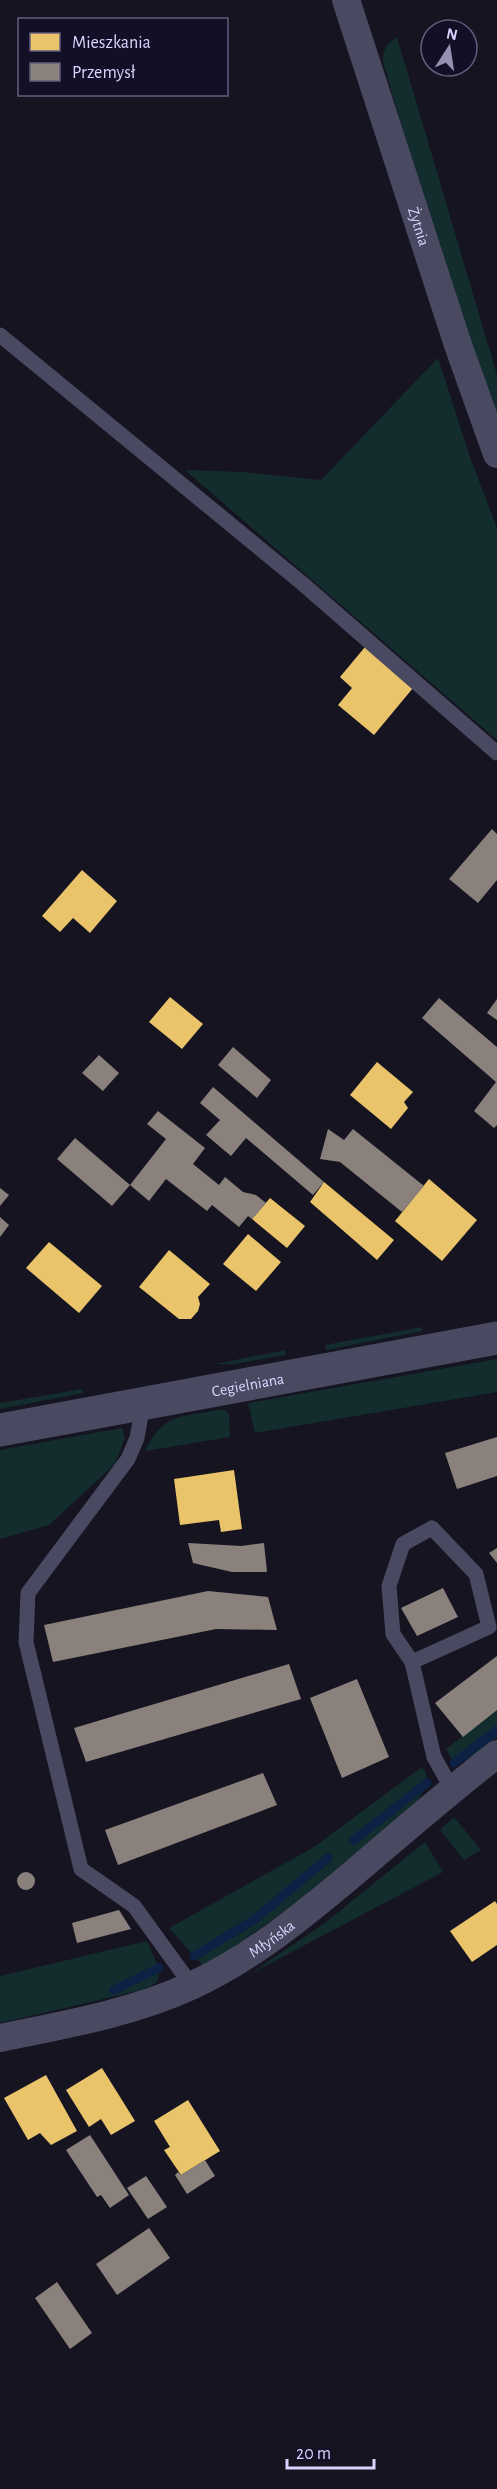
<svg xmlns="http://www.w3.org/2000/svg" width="497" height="2489" font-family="'Alegreya Sans',sans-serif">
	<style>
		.green { fill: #132c2d }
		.homes { fill: #e9c46a }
		.industry { fill: #8a817c }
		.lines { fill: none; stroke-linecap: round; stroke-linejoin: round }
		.stream { stroke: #0d2144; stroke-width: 9 }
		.service { stroke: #4a4962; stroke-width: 15 }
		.minor { stroke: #4a4962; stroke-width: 28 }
		.tertiary { stroke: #4a4962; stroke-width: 33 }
		.labels { text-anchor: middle; stroke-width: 6; stroke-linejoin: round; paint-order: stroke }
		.street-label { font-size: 16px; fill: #d9d4ff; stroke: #130f26 }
	</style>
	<rect width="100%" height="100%" fill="#161421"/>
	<path class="green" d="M 397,37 L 497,375 L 497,423 L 413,165 L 383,62 C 383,49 386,44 397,37 Z
		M 438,358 L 470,457 L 497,528 L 497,740 L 185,470 L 243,472 L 321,480 Z
		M 422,1327 L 423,1331 L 326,1350 L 325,1345 Z
		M 285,1350 L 285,1355 L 234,1364 L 215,1364 Z
		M 497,1359 L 497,1392 L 255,1433 L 248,1403 Z
		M 82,1389 L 83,1393 L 0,1409 L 0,1403 Z
		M 217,1410 L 225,1410 L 229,1414 L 230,1437 L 145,1451 C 165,1412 179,1418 217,1410 Z
		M 122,1428 L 125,1438 L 115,1464 L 49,1525 L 0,1539 L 0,1450 Z
		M 497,1709 L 497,1737 L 471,1758 L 454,1763 L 446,1749 Z
		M 422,1767 C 432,1780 424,1790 417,1802 L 292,1906 L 213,1961 L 202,1965 L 169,1928 L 314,1847 Z
		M 454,1817 L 481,1850 L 464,1860 L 440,1830 Z
		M 425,1842 L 443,1872 L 250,1974 L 326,1922 Z
		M 147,1941 L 159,1968 L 158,1981 L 151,1986 L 138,1991 L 0,2023 L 0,1976 Z"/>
	<path class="homes" d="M 365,647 L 413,688 L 374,735 L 338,705 L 352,688 L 340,677 Z
		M 82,870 L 117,901 L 90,933 L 73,918 L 60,932 L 42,916 Z
		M 170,997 L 203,1024 L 182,1049 L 149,1022 Z
		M 377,1062 L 413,1092 L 404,1102 L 408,1108 L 391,1129 L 350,1095 Z
		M 429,1179 L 477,1220 L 442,1261 L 395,1221 Z
		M 324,1182 L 394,1240 L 377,1260 L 310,1202 Z
		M 270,1198 L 305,1226 L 287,1248 L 252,1219 Z
		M 248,1234 L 281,1262 L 256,1291 L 223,1264 Z
		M 49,1242 L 102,1286 L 79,1313 L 26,1268 Z
		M 169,1250 L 210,1284 L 198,1297 L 200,1304 L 198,1311 L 191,1319 L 179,1319 L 139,1287 Z
		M 234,1470 L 242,1529 L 221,1532 L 219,1520 L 180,1525 L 174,1479 Z
		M 495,1901 L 497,1904 L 497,1945 L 472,1962 L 450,1931 Z
		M 102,2068 L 135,2121 L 111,2135 L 101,2119 L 89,2127 L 66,2090 Z
		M 46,2075 L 77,2131 L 51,2145 L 40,2133 L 28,2140 L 4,2098 Z
		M 188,2100 L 220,2151 L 181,2175 L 164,2150 L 170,2147 L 154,2121 Z"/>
	<path class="industry" d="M 492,829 L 497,834 L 497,880 L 478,903 L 449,879 Z
		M 439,998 L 497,1047 L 497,1125 L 494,1128 L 474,1111 L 496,1082 L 422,1018 Z
		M 497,999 L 497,1020 L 487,1013 Z
		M 233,1047 L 271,1080 L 257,1098 L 218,1065 Z
		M 99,1055 L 119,1073 L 103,1091 L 82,1073 Z
		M 213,1087 L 324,1182 L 313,1195 L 246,1138 L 231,1156 L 206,1135 L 220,1120 L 200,1103 Z
		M 158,1111 L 205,1148 L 193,1164 L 219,1185 L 225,1177 L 243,1192 L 256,1195 L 266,1203 L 252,1219 L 248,1216 L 239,1227 L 212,1205 L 207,1211 L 166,1179 L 149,1201 L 130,1185 L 166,1139 L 147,1124 Z
		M 328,1129 L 344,1140 L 353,1129 L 424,1186 L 402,1212 L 340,1162 L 320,1159 Z
		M 75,1138 L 130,1185 L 112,1206 L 57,1159 Z
		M 0,1188 L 9,1195 L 0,1206 Z
		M 0,1217 L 9,1225 L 0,1237 Z
		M 497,1437 L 497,1476 L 457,1489 L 445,1453 Z
		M 188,1543 L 241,1546 L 264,1543 L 267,1572 L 232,1572 L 193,1563 Z
		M 497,1548 L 497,1563 L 489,1553 Z
		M 443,1588 L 458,1617 L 417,1636 L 401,1608 Z
		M 208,1591 L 268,1597 L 277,1630 L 216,1629 L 53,1662 L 44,1625 Z
		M 497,1656 L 497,1710 L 463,1737 L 435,1703 Z
		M 289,1664 L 301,1699 L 86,1762 L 74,1728 Z
		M 357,1679 L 389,1757 L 342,1778 L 310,1698 Z
		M 263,1773 L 277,1805 L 118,1865 L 105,1830 Z
		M17 1881a9 9 0 1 1 18 0a9 9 0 1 1-18 0Z
		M 119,1910 L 131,1929 L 77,1943 L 72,1923 Z
		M 90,2135 L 129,2195 L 110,2208 L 101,2195 L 97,2197 L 66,2150 Z
		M 205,2160 L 215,2176 L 187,2194 L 175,2175 L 178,2172 L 181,2175 Z
		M 146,2176 L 167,2207 L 148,2219 L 127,2188 Z
		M 149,2228 L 170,2258 L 117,2295 L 96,2264 Z
		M 57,2282 L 92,2333 L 70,2349 L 35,2298 Z"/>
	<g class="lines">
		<path class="stream" d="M 454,1763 L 497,1730
			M 354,1840 L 427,1783
			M 194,1956 L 255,1919 L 328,1858
			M 114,1990 L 159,1968"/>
		<path class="service" d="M 0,335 L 303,584 L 497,753
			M 143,1404 L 137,1438 L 128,1459 L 28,1593 L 26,1642 L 81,1869 L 134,1906 L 192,1986
			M 412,1662 L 393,1634 L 389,1586 L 403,1544 L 432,1528 L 476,1574 L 489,1627 L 412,1662 L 434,1757 L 452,1789"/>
		<g class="minor">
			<path id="s1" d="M 346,0 L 458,345 L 497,454"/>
			<path id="s2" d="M 0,2038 C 64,2025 133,2013 193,1985 C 249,1959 296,1921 343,1882 C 394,1839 444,1795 497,1754"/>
		</g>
		<path class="tertiary" id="s3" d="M 0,1430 L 497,1338"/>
	</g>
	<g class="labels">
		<g class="street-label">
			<text dy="6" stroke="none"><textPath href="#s1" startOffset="238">Żytnia</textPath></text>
			<text dy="6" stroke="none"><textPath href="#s3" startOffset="252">Cegielniana</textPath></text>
			<text dy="6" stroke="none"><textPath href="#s2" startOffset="292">Młyńska</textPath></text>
		</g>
	</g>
	<rect x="18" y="18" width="210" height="78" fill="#130f26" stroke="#625e7d" stroke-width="1.5"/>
	<rect x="30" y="33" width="30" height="18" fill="#e9c46a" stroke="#625e7d" stroke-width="1.5"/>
	<text x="72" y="48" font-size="18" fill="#d9d4ff">Mieszkania</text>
	<rect x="30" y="63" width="30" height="18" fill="#8a817c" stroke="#625e7d" stroke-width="1.5"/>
	<text x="72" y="78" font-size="18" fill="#d9d4ff">Przemysł</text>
	<g transform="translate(449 48) rotate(12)"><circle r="28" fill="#130f26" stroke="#625e7d" stroke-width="1.5"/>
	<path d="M0-4.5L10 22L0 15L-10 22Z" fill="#9591b1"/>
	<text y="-9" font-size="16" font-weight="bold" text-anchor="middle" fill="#d9d4ff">N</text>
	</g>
	<path d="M287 2459v9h87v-9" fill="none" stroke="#d9d4ff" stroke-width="3"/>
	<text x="296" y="2459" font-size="18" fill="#d9d4ff" stroke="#130f26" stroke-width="4.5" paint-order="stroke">20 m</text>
</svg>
